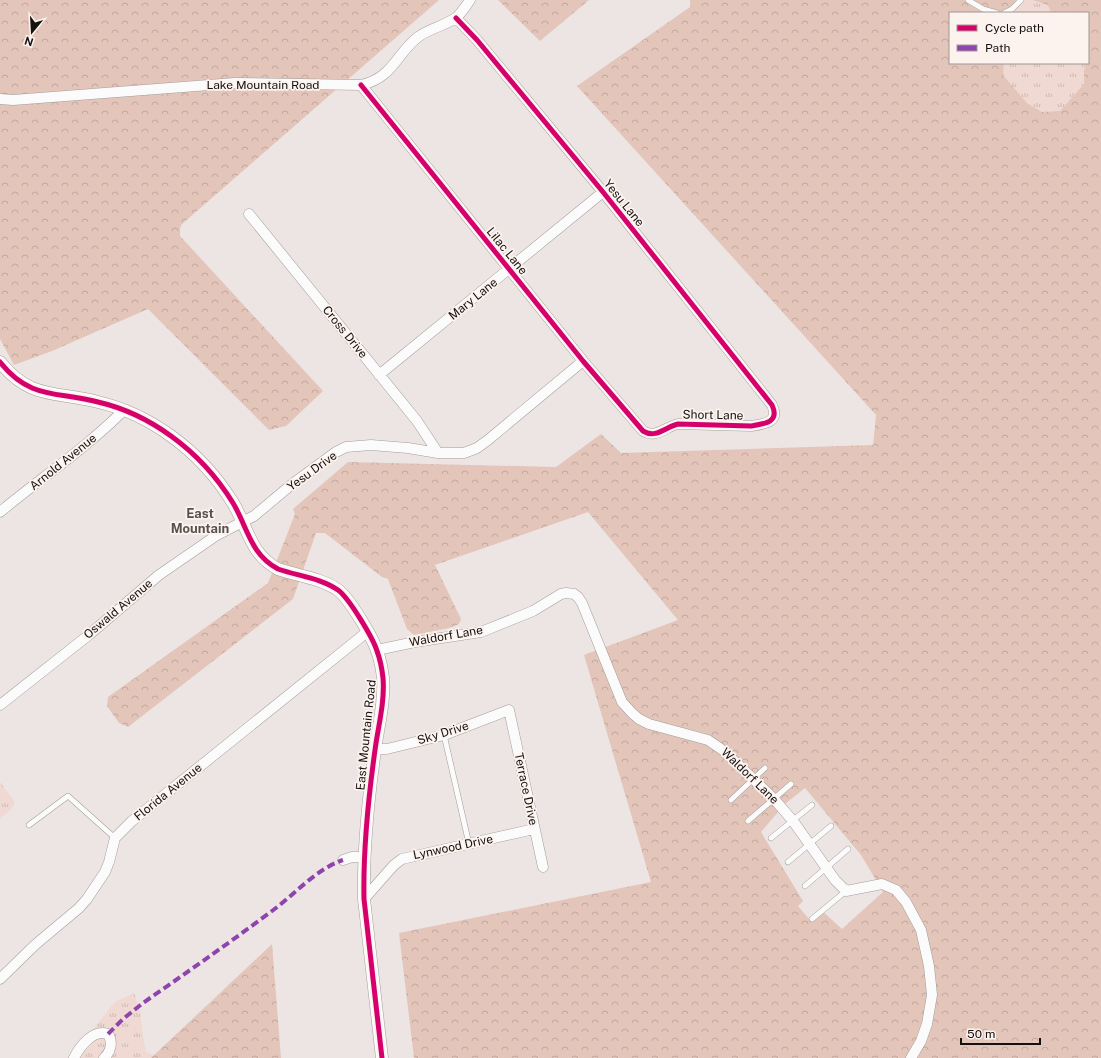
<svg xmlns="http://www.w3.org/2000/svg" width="1101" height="1058" font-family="'Public Sans',sans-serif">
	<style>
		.grass { fill: url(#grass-tufts) }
		.forest { fill: url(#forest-crowns); fill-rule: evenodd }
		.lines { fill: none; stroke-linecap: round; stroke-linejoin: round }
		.service-casing { stroke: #a29e9c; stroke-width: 6 }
		.minor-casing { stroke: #a29e9c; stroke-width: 11 }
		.tertiary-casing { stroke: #a29e9c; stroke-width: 13 }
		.service { stroke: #fcfbfb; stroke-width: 5 }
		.minor { stroke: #fcfbfb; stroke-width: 10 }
		.tertiary { stroke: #fcfbfb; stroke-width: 12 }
		.quiet { stroke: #8e44ad; stroke-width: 4; stroke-dasharray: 8 4; stroke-linecap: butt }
		.cycleway-casing { stroke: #fcf2ee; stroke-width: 8 }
		.cycleway { stroke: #d6006c; stroke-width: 5 }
		.labels { text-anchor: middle; stroke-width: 3.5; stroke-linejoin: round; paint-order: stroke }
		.street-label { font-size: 12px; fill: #14110f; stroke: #fcf2ee }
		.neighbourhood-label { font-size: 13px; font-weight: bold; fill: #58504d; stroke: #fcf2ee }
	</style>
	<defs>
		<pattern id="grass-tufts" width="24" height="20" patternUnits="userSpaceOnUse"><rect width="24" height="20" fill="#efd9d2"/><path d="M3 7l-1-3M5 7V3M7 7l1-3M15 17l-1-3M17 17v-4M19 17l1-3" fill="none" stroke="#ccb9b3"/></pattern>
		<pattern id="forest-crowns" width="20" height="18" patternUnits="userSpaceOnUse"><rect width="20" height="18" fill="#e3c5ba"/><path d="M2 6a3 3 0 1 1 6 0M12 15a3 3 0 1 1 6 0" fill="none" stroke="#c2a89f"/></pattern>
	</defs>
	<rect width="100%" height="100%" fill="#ece5e4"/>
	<path class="grass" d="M 1016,0 L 1032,0 L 1048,5 L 1051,13 L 1012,13 Z
		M 1004,63 L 1086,63 L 1084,71 L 1084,84 L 1060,111 L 1042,112 L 1027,103 L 1003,75 Z
		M 0,782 L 14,801 C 15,809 6,813 0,818 Z
		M 134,993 L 140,1009 L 143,1037 L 146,1052 L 157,1057 L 190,1058 L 79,1058 L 74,1054 L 80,1039 L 94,1028 L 115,1002 Z"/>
	<path class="forest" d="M 0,0 L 439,0 L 181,225 L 180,230 L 180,236 L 323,391 L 286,426 L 269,430 L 148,309 L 52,351 L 14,365 L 0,339 Z
		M 498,0 L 589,0 L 540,41 Z
		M 690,0 L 1016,0 L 1012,13 L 950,13 L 950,63 L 1004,63 L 1003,75 L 1027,103 L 1042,112 L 1060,111 L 1084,84 L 1084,71 L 1086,63 L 1088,63 L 1089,54 L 1088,53 L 1088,13 L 1051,13 L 1048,5 L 1032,0 L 1101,0 L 1101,1058 L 414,1058 L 399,933 L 651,882 L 584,655 L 678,620 L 588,512 L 435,565 L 461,619 L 459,624 L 449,628 L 414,635 L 407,629 L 388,579 L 382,577 L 325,533 L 316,533 L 293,599 L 128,727 L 119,723 L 107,706 L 108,697 L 268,583 L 295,514 L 293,509 L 348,462 L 556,467 L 601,434 L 621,453 L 873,445 L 876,415 L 577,86 L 690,7 ZM 805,788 L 861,855 L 883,892 L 842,929 L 820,909 L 809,919 L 798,906 L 803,901 L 761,832 L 785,804 Z
		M 272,944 L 281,1058 L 151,1058 Z"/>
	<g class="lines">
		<defs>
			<path id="service" d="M 968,0 L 983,9 L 997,13
				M 1004,13 L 1012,9 L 1021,0
				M 444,735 L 469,844
				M 731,800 L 765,768
				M 748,821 L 791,784
				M 29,825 L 68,796 L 115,838
				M 771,838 L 812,805
				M 788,862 L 831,826
				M 805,886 L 848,849
				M 812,919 L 846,891"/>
			<path id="minor" d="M 361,85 L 583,361 L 643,431 C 656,439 665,427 678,424 L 751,426 C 765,424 780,422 772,405 L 603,192 L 477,40 L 456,18
				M 0,99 L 13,100 L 235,83 L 361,85 C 393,78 396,54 418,37 C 430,28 447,25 457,17 C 462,12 466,6 470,0
				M 249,214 L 417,421 L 438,453
				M 379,375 L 603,192
				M 0,512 C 41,478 86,448 124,410
				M 377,650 L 415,642 L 481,632 L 533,611 L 561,594 L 566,593 L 574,594 L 578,597 L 582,603 L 622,702 L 632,713 L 639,719 L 649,724 L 708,740 L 724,751 L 774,799 L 793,821 L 835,880 L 846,891 L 882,884 L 896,890 L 906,902 L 921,930 L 929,966 L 932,995 L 927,1024 L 921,1041 L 911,1058
				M 0,705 L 90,634 L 159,575 L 217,535 L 254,516 L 291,485 L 336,452 L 346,447 L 371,445 L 408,448 L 438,453 L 464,453 L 477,448 L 488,440 L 583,361
				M 375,749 L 387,749 L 444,735 L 509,710 L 543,867
				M 343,860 L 352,857 L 364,857
				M 364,899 L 394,865 L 402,859 L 534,829
				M 0,979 L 36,944 L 79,908 L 87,899 L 105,872 L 109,862 L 115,838 L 132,821 L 367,632
				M 74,1058 C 80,1046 93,1029 108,1034 C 113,1042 111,1052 104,1058"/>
			<path id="tertiary" d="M 0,362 C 30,400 57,391 98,402 C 124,408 149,420 171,436 C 196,454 217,477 233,503 C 248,528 250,554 278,569 C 298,576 321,578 338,590 C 349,598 373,638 377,651 C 380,659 382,669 383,678 C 385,702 378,727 375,750 C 368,800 363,849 364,899 L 382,1058"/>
		</defs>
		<use href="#service" class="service-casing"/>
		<use href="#minor" class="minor-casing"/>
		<use href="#tertiary" class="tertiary-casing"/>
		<use href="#service" class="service"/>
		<use href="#minor" class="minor"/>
		<use href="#tertiary" class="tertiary"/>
		<path class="quiet" d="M 108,1034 L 123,1019 L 143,1003 C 186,973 229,943 272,911 C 294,895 316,869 343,860"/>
		<defs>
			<path id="cycleway" d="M 361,85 L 583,361 L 643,431 C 656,439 665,427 678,424 L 751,426 C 765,424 780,422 772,405 L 603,192 L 477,40 L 456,18
				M 0,362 C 30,400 57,391 98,402 C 124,408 149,420 171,436 C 196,454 217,477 233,503 C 248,528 250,554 278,569 C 298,576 321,578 338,590 C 349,598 373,638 377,651 C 380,659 382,669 383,678 C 385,702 378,727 375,750 C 368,800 363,849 364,899 L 382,1058"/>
		</defs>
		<use href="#cycleway" class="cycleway-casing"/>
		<use href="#cycleway" class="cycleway"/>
	</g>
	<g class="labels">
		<g class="street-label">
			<text x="263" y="89">Lake Mountain Road</text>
			<text transform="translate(624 203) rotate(51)" y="4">Yesu Lane</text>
			<text transform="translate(507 251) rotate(51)" y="4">Lilac Lane</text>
			<text transform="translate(473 299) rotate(-39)" y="4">Mary Lane</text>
			<text transform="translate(345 332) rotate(51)" y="4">Cross Drive</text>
			<text transform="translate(713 415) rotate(1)" y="4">Short Lane</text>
			<text transform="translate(63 462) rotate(-39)" y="4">Arnold Avenue</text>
			<text transform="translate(312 471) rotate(-36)" y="4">Yesu Drive</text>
			<text transform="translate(118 609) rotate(-40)" y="4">Oswald Avenue</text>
			<text transform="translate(446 636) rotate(-10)" y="4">Waldorf Lane</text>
			<text transform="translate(443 733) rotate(-17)" y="4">Sky Drive</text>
			<text transform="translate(366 735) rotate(-84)" y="4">East Mountain Road</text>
			<text transform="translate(750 776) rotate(44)" y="4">Waldorf Lane</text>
			<text transform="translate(526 789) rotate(78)" y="4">Terrace Drive</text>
			<text transform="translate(168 792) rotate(-39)" y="4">Florida Avenue</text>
			<text transform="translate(453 847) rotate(-12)" y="4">Lynwood Drive</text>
		</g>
		<g class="neighbourhood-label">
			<text x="200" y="518">East<tspan x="200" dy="15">Mountain</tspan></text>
		</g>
	</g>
	<rect x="949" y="12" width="140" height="52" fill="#fcf2ee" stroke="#9f9895"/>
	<rect x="957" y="25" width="20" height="6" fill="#d6006c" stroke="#9f9895"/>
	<text x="985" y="32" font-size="12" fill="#14110f">Cycle path</text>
	<rect x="957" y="45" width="20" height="6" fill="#8e44ad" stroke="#9f9895"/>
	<text x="985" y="52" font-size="12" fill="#14110f">Path</text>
	<g transform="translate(32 32) rotate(198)" stroke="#fcf2ee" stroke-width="3" paint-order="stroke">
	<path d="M0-3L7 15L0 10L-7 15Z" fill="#14110f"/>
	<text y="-6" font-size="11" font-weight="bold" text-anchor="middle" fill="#14110f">N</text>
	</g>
	<path d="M961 1038v6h79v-6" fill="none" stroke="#14110f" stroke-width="2"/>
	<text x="967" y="1038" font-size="12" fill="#14110f" stroke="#fcf2ee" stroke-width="3" paint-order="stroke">50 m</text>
</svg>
